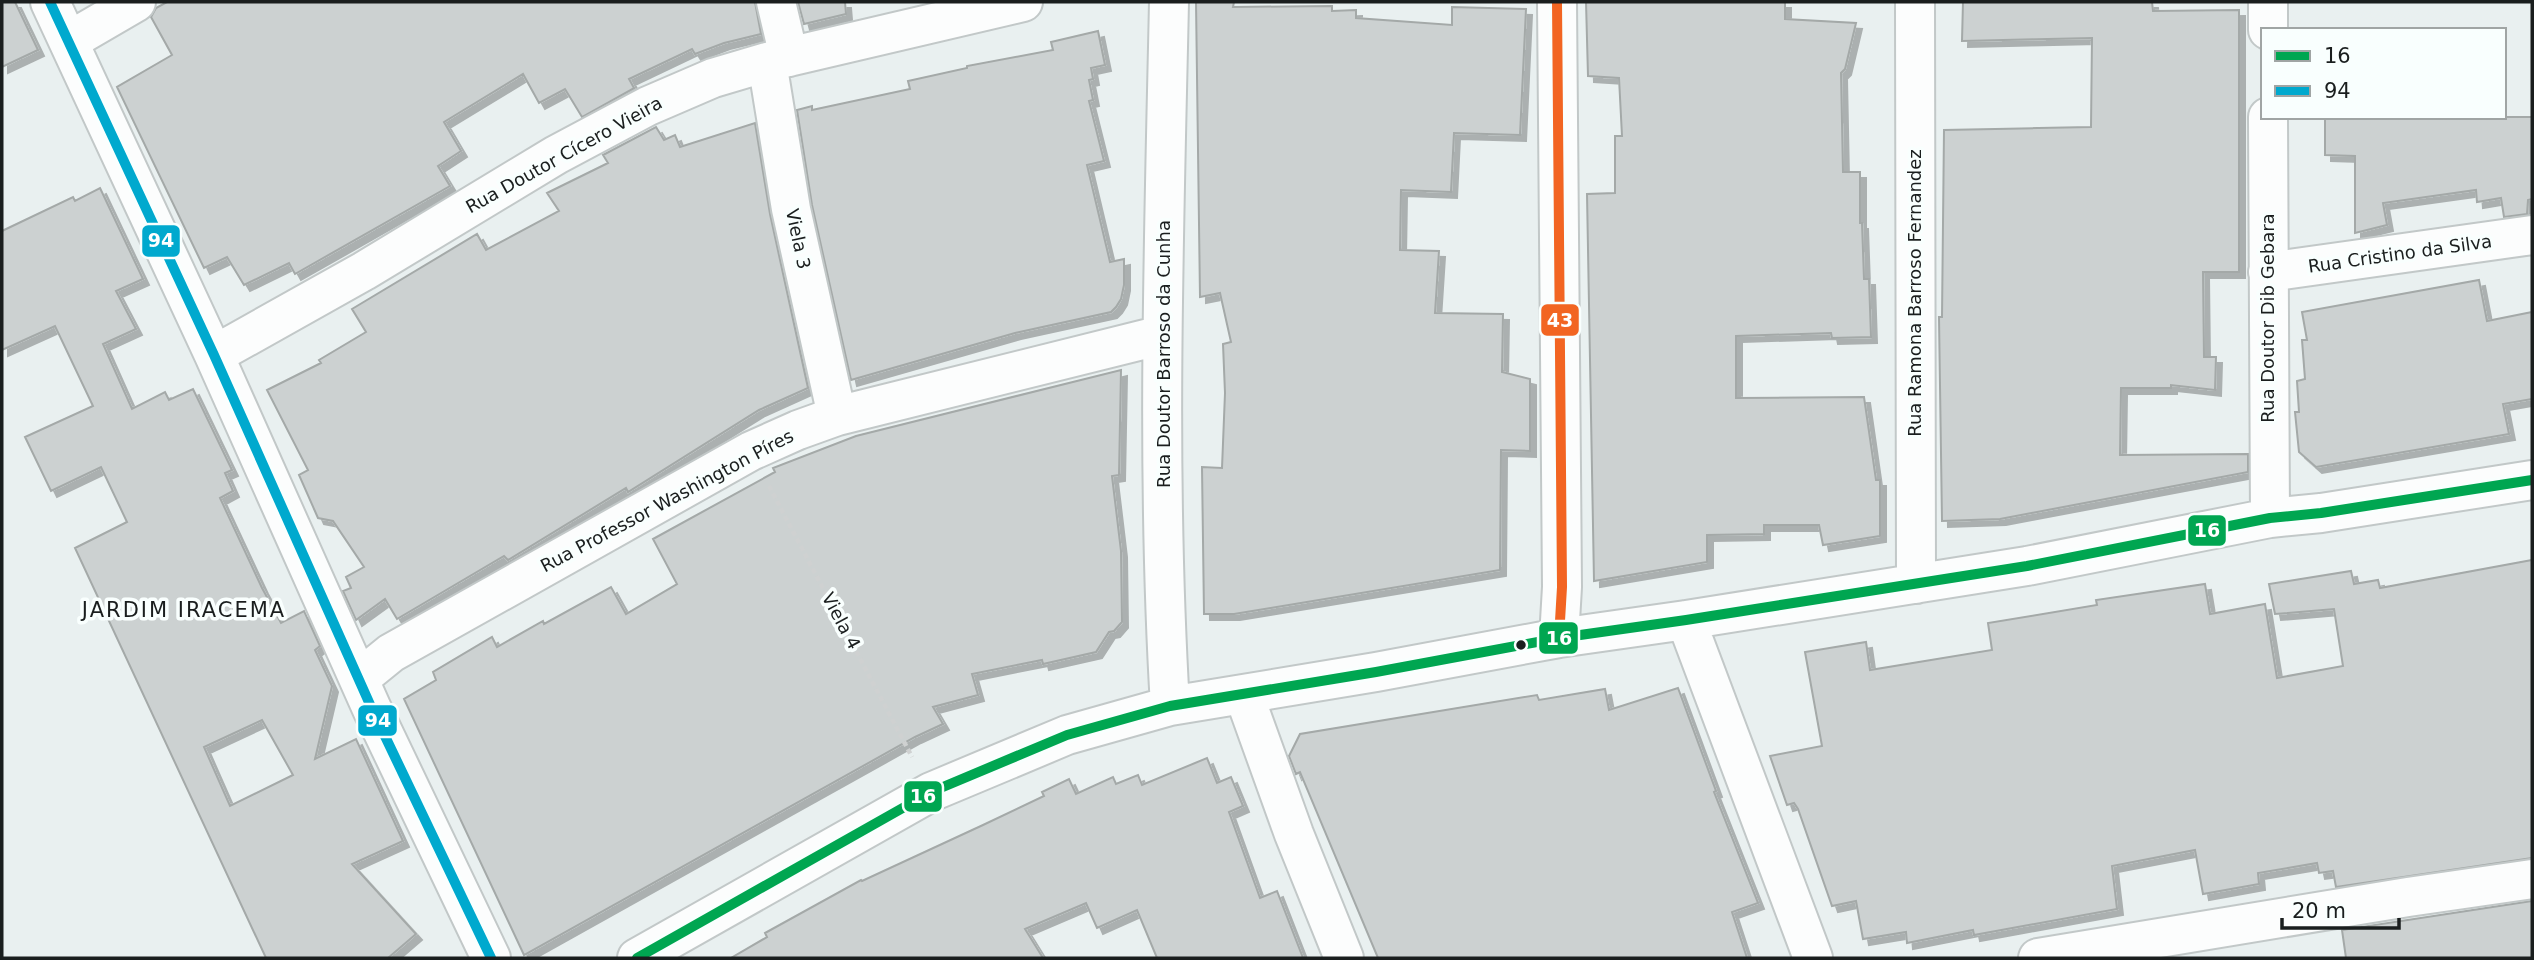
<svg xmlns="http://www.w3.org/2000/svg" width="2534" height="960" font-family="'DejaVu Sans',sans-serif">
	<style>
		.building { fill: #ccd1d1; stroke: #a4a9a8; stroke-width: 2; fill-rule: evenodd; filter: url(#shadow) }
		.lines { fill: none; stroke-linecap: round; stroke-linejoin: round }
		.minor-casing { stroke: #c2c8c8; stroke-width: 42 }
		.path { stroke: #cfd1d1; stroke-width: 4.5; stroke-dasharray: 5 3.5; stroke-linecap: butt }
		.minor { stroke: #fcfdfd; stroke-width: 38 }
		.bus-1-casing { stroke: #f9fffe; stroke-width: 16 }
		.bus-2-casing { stroke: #f9fffe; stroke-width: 16 }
		.bus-3-casing { stroke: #f9fffe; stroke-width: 16 }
		.bus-1 { stroke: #00a651; stroke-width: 10 }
		.bus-2 { stroke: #00a9ce; stroke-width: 10 }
		.bus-3 { stroke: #f26522; stroke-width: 10 }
		.bus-dot { fill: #1a1e1e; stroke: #f9fffe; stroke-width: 2.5 }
		.labels { text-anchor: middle; stroke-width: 7; stroke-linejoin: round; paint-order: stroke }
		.street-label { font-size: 18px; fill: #1a1e1e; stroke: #f9fffe }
		.quarter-label { font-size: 21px; letter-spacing: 2px; fill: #1a1e1e; stroke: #f9fffe }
		.line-badge { stroke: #f9fffe; stroke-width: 2.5 }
		.badge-label { font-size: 19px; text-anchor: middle; font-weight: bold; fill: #fff }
	</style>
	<defs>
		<filter id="shadow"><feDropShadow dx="6" dy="6" stdDeviation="0" flood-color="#0004"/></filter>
	</defs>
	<rect width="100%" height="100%" fill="#e9f0f0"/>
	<path class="building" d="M 2,2 L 15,2 L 38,50 L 2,67 Z
		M 167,2 L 755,2 L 761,34 L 724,43 L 695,54 L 692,49 L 629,79 L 634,88 L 582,117 L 565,89 L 539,103 L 523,74 L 444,122 L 461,151 L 438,166 L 450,186 L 295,274 L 289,263 L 244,285 L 227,257 L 204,268 L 117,87 L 172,55 L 151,17 L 156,8 Z
		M 798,2 L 845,2 L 846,14 L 804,24 Z
		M 1196,2 L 1234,2 L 1233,7 L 1332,6 L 1332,11 L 1356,10 L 1356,18 L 1452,25 L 1452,7 L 1526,9 L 1520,135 L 1454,133 L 1451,192 L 1401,190 L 1400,250 L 1439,251 L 1435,313 L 1503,314 L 1502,372 L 1530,379 L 1530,451 L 1501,450 L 1500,570 L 1234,614 L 1204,614 L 1202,467 L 1222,468 L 1225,393 L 1223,344 L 1231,342 L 1220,293 L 1200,297 Z
		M 1586,2 L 1785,2 L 1785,19 L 1856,23 L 1845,69 L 1841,73 L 1843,172 L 1860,172 L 1860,223 L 1862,223 L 1864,279 L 1869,279 L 1871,337 L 1832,338 L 1831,333 L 1736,336 L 1736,398 L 1864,397 L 1876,480 L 1880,480 L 1880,536 L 1823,545 L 1819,525 L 1764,525 L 1764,534 L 1707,535 L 1707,562 L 1594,581 L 1587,194 L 1615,193 L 1615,136 L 1622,136 L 1619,78 L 1588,76 Z
		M 1963,2 L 2152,2 L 2153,11 L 2239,10 L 2239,272 L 2203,272 L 2204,357 L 2216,357 L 2215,390 L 2171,385 L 2171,388 L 2121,388 L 2120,455 L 2248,454 L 2248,472 L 2000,519 L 1942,521 L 1939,317 L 1942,317 L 1944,130 L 2091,127 L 2092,38 L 1962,41 Z
		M 1098,31 L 1105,65 L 1091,68 L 1093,79 L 1089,80 L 1093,100 L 1089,101 L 1104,161 L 1087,165 L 1110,262 L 1124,259 L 1124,285 L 1121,299 L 1116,307 L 1111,312 L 1015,333 L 851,380 L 812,205 L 797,110 L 812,106 L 812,110 L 910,89 L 908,81 L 967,68 L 967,66 L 1053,50 L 1051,42 Z
		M 2325,117 L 2532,117 L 2532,199 L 2528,200 L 2527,214 L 2504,217 L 2501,198 L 2477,202 L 2476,190 L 2383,203 L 2387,225 L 2355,233 L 2355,156 L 2325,155 Z
		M 755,123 L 770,214 L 808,388 L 759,410 L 628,492 L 626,488 L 508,560 L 504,556 L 397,619 L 385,599 L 356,620 L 343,591 L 351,588 L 346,577 L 364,567 L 333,521 L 318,518 L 299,475 L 308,470 L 267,390 L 321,363 L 319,360 L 366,332 L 352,309 L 477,234 L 486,250 L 559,211 L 547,193 L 608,163 L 603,155 L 656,127 L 664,140 L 675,135 L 680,147 Z
		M 100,188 L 143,279 L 116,291 L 136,329 L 103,344 L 132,409 L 165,392 L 169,400 L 193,389 L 232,470 L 225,473 L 233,491 L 220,498 L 262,588 L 281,623 L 304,611 L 320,646 L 315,650 L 332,686 L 315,759 L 356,739 L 403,841 L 352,864 L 416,934 L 388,958 L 266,958 L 75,548 L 127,522 L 101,467 L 51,491 L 25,437 L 93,406 L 55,326 L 2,350 L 2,231 L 73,197 L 75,201 ZM 262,720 L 293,775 L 230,806 L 204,747 Z
		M 2479,280 L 2487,321 L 2532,312 L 2532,399 L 2503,404 L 2509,434 L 2316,467 L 2299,452 L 2295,412 L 2299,412 L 2297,381 L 2305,379 L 2302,340 L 2307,340 L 2302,312 Z
		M 1121,370 L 1119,475 L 1112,476 L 1121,551 L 1122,622 L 1114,631 L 1109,632 L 1096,652 L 1043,664 L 1042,660 L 972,674 L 978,695 L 933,707 L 943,724 L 915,737 L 524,955 L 404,699 L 436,680 L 433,672 L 492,637 L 497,647 L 543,621 L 544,624 L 611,587 L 626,614 L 677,584 L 653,539 L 775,472 L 773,468 L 856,436 Z
		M 2532,560 L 2532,858 L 2336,887 L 2333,871 L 2319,873 L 2317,863 L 2258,873 L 2259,884 L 2203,894 L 2195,850 L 2112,866 L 2117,909 L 1974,935 L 1973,930 L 1907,943 L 1906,932 L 1863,939 L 1856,901 L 1832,906 L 1798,809 L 1794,803 L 1787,805 L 1770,756 L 1822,746 L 1805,652 L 1866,642 L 1870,670 L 1992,650 L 1988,623 L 2097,605 L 2096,600 L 2205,584 L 2210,614 L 2265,604 L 2277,678 L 2343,666 L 2334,609 L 2275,614 L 2269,584 L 2351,571 L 2354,584 L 2378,580 L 2380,588 Z
		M 1678,688 L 1716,791 L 1714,792 L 1758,903 L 1732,912 L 1747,958 L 1378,958 L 1300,772 L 1296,774 L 1289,756 L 1300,734 L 1537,695 L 1539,700 L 1605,689 L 1609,710 Z
		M 1207,758 L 1217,783 L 1231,777 L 1243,806 L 1229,812 L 1260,898 L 1277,891 L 1303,958 L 1157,958 L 1137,910 L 1097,928 L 1086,903 L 1025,929 L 1043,958 L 731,958 L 767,937 L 765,933 L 861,880 L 862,881 L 983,825 L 1044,796 L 1042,792 L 1069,779 L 1076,794 L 1113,777 L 1116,784 L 1138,775 L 1142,785 Z
		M 2532,901 L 2532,958 L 2346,958 L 2342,930 Z"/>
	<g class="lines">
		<defs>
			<path id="minor" d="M 50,2 L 214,355 L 372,709 L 491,958
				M 776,2 L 789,57
				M 1169,2 C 1164,236 1156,471 1170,706
				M 1557,2 L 1562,587 L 1559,638
				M 1915,2 L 1916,584
				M 2268,30 L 2268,2
				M 69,41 L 136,2
				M 767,62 L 791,209 L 837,416
				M 2268,117 L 2270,518
				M 2268,272 L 2532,235
				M 214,355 L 364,271 L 556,155 L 648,106 L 713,78 L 767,62 L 1023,2
				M 1686,620 L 1813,958
				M 359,679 L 391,653 L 751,451 L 798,430 L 837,416 L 1162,335
				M 1244,695 L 1294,834 L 1344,958
				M 637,958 L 931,792 L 1067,735 L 1170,706 L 1376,672 L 1559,638 L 1686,620 L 2027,566 L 2270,518 L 2321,513 L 2532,480
				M 2038,958 L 2408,897 L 2532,879"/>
		</defs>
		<use href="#minor" class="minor-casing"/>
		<path class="path" d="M 769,486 L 912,757"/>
		<use href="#minor" class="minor"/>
		<defs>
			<path id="bus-1" d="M 637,958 L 931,792 L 1067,735 L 1170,706 L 1376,672 L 1559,638 L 1686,620 L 2027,566 L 2270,518 L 2321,513 L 2532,480"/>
			<path id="bus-2" d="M 50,2 L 214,355 L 372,709 L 491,958"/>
			<path id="bus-3" d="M 1557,2 L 1562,587 L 1559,638"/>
		</defs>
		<use href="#bus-1" class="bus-1-casing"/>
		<use href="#bus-2" class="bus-2-casing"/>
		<use href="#bus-3" class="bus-3-casing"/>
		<use href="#bus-1" class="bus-1"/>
		<use href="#bus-2" class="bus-2"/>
		<use href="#bus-3" class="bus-3"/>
	</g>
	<circle class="bus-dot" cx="1521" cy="645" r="6"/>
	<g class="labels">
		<g class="street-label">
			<text transform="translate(564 155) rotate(-29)" y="6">Rua Doutor Cícero Vieira</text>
			<text transform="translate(798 239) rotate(78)" y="6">Viela 3</text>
			<text transform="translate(2400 254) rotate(-8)" y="6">Rua Cristino da Silva</text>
			<text transform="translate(1915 293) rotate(-90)" y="6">Rua Ramona Barroso Fernandez</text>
			<text transform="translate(2268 318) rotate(-90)" y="6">Rua Doutor Dib Gebara</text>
			<text transform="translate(1164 354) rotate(-90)" y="6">Rua Doutor Barroso da Cunha</text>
			<text transform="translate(667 501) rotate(-28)" y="6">Rua Professor Washington Píres</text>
			<text transform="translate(841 621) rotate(62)" y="6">Viela 4</text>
		</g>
		<g class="quarter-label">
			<text x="184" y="617">JARDIM IRACEMA</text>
		</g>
	</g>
	<g class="line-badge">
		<rect x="141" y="224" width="40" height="34" rx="7" fill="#00a9ce"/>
		<rect x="1540" y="303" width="40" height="34" rx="7" fill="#f26522"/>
		<rect x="2187" y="514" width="40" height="33" rx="7" fill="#00a651"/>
		<rect x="1538" y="621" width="41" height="34" rx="7" fill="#00a651"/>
		<rect x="357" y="704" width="41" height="33" rx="7" fill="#00a9ce"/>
		<rect x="903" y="780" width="40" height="33" rx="7" fill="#00a651"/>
	</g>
	<g class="badge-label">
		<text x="161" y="247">94</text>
		<text x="1560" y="327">43</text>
		<text x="2207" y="537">16</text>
		<text x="1559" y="645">16</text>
		<text x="378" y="727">94</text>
		<text x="923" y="803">16</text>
	</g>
	<rect width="2534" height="960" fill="none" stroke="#1a1e1e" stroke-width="7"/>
	<rect x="2261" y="28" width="245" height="91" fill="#f9fffe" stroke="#a0a5a4" stroke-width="2"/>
	<rect x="2275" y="51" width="35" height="10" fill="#00a651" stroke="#a0a5a4" stroke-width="2"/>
	<text x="2324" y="63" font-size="21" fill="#1a1e1e">16</text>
	<rect x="2275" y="86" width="35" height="10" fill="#00a9ce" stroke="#a0a5a4" stroke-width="2"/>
	<text x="2324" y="98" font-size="21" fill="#1a1e1e">94</text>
	<path d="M2282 918v10h117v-10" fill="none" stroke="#1a1e1e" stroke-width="3.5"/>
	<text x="2292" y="918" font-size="21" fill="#1a1e1e" stroke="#f9fffe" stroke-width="5" paint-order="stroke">20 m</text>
</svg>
